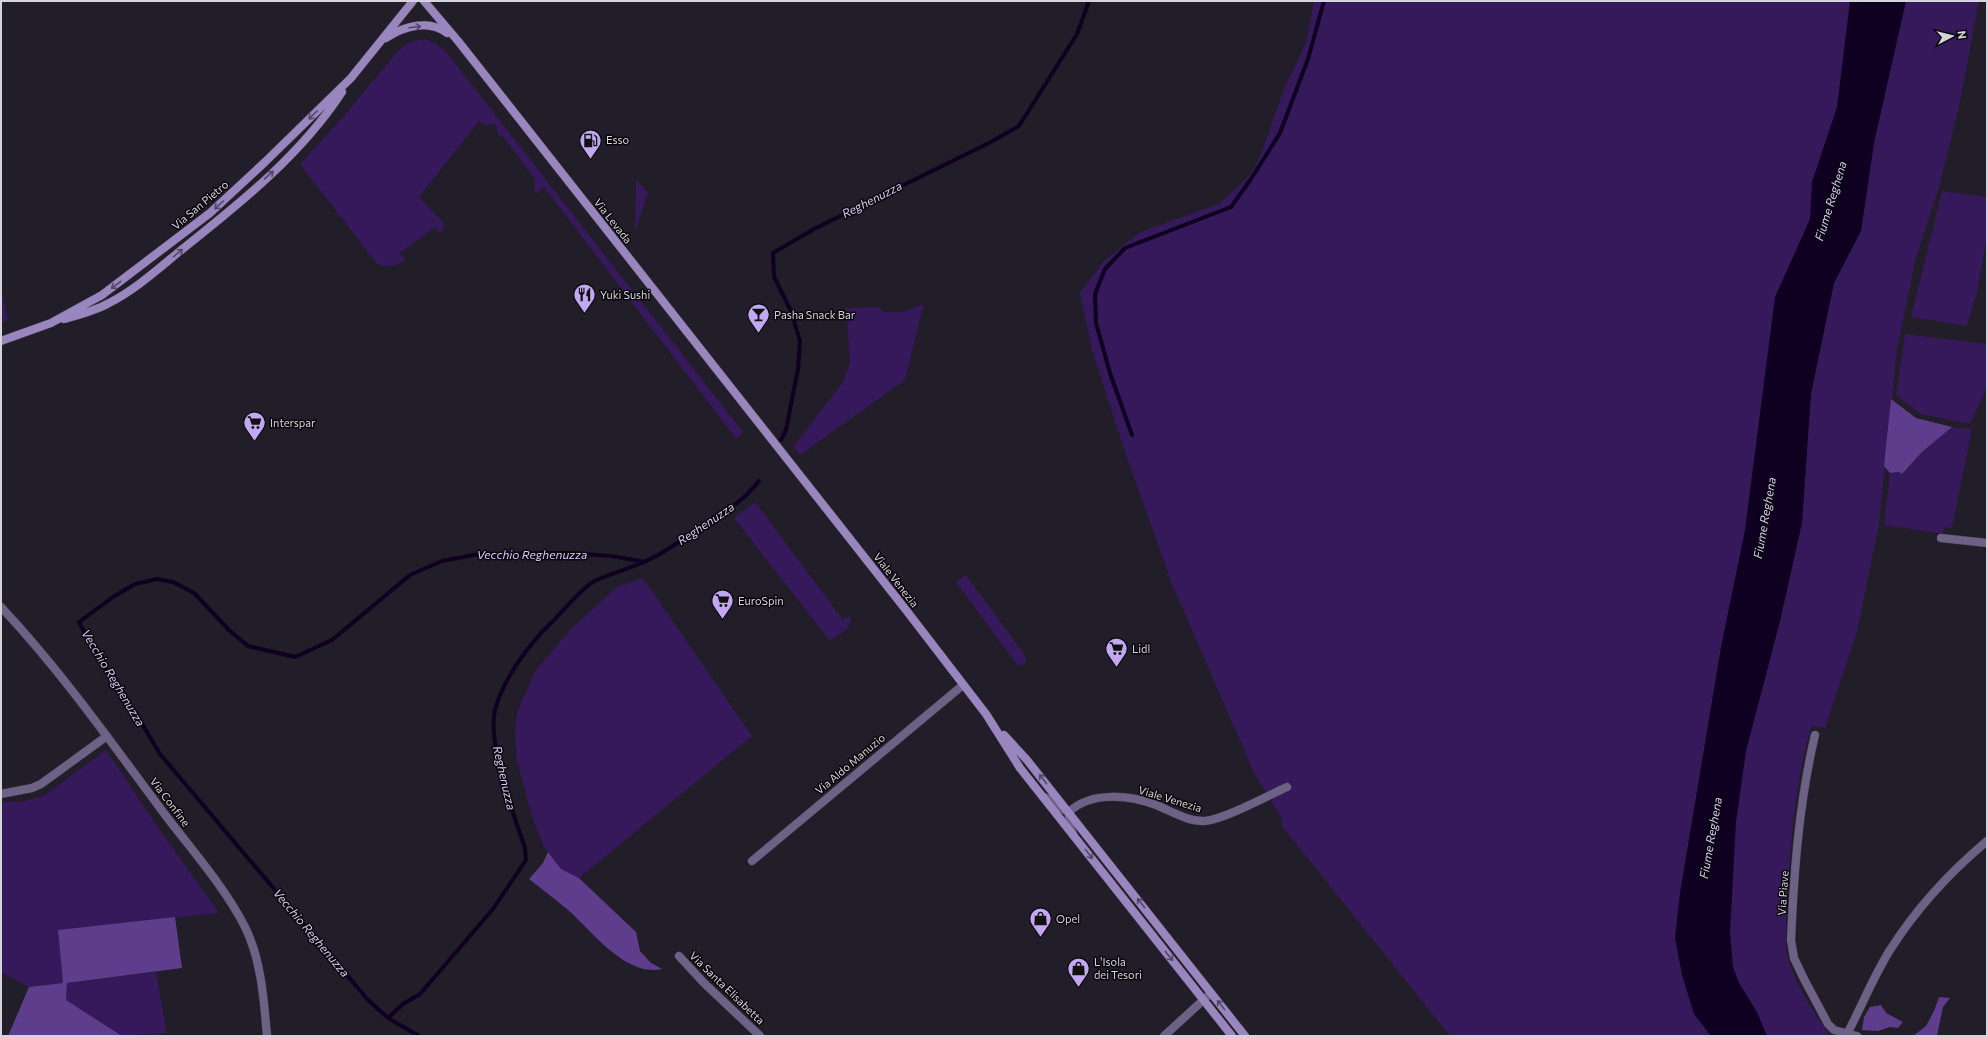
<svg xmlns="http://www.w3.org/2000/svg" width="1988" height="1037" font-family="Commissioner,sans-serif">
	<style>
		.green { fill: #36195a }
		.forest { fill: #5e3d8c }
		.water { fill: #0f0022 }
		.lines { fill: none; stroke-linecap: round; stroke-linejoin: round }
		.stream { stroke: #0f0022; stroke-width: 4 }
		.street-casing { stroke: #3e3a45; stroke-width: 9 }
		.secondary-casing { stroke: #3e3a45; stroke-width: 9 }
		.street { stroke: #6d6185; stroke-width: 8 }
		.secondary { stroke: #9a86bf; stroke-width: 8 }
		.oneway { stroke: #524766 }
		.labels { text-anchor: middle; stroke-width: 3; stroke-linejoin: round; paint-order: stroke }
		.poi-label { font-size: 11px; fill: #d5d3db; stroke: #0a080d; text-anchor: start }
		.street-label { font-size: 11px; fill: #d5d3db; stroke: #0a080d }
		.water-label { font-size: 12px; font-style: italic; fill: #d7c8f5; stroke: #0a080d }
	</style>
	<rect width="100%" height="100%" fill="#211d29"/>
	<path class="green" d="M 1314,1 L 1979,1 L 1961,97 L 1940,184 L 1915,261 L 1897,350 L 1879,524 L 1857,632 L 1825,728 L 1812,726 C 1793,787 1790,854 1786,917 C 1786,930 1785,942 1787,954 C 1793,981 1814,1014 1831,1036 L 1450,1036 L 1282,826 L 1282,819 L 1254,773 L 1172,584 L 1125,452 L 1092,350 L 1080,293 L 1103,262 L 1140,232 L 1219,204 L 1250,175 L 1260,157 L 1285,86 L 1306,43 Z
		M 425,39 L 436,44 L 447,53 L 743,432 L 736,439 L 544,187 L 535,195 L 534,178 L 505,139 L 498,134 L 496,125 L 491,124 L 487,126 L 479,121 L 419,197 L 444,223 L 444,228 L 440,234 L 435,227 L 400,253 L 405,260 C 395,267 389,268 377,264 L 300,164 L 343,117 L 398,51 C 406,43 414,40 425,39 Z
		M 636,179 L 648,193 L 635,233 Z
		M 1942,191 L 1987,197 L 1987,236 L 1977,293 L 1967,326 L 1911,317 Z
		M 1,289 L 8,320 L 1,323 Z
		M 924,304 L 905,380 L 800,455 L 793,447 L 843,382 L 850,362 L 846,308 L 879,307 L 884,312 L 903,312 Z
		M 1905,334 L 1987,344 L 1987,387 L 1970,424 L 1921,414 L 1896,395 Z
		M 1952,427 L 1972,429 L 1952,528 L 1944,527 L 1943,534 L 1884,525 L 1890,473 L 1899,472 L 1902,474 L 1922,452 Z
		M 755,502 L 843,620 L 849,616 L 851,620 L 848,628 L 830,641 L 734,518 Z
		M 966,575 L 1025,655 L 1026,660 L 1024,664 L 1020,666 L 1017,665 L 956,582 Z
		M 643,578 L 752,736 L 579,878 L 561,869 L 543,845 L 531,813 L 517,760 L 515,733 L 517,713 L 535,671 L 572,628 L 617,587 Z
		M 106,750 L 157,826 L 219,913 L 58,930 L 63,983 L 29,987 L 1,972 L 1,802 L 22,802 L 45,795 Z
		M 156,972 L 167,1033 L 122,1036 L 66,1000 L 67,983 Z"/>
	<path class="forest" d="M 1891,399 L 1916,418 L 1952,427 L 1922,452 L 1902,474 L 1899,472 L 1890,473 L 1884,466 Z
		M 548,852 L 561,869 L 579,878 L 636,932 L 640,951 L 651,963 L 662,969 C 625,977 592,931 568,910 C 555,899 542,889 529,879 L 543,863 Z
		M 175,917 L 182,968 L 67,983 L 66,1000 L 122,1036 L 8,1036 L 29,987 L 63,983 L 58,930 Z
		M 1939,997 L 1950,998 L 1943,1007 L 1937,1036 L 1913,1036 L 1926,1026 L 1934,1011 Z
		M 1881,1005 L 1886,1013 L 1903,1022 L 1898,1028 L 1890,1027 L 1878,1031 L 1862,1030 L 1864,1017 L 1870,1007 Z"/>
	<path class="water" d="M 1850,1 L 1906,1 L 1874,143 L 1861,231 L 1834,283 L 1811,394 L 1802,523 L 1780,621 L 1746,751 L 1736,822 L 1730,932 L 1733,967 L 1739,983 L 1757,1012 L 1767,1036 L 1711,1036 L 1694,1014 L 1682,975 L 1675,938 L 1680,893 L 1721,647 L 1745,530 L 1775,297 L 1810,219 L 1812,182 L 1837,107 Z"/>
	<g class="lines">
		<path class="stream" d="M 1132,435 L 1110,373 L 1096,323 L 1095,294 L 1105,269 L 1125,248 L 1231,207 L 1251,179 L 1280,133 L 1308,59 L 1324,1
			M 781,440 L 786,430 L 798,369 L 800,341 L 791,311 L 774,277 L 773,253 L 814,229 L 989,143 L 1019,126 L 1077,34 L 1089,1
			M 388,1018 L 368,1000 L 160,754 L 132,707 L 98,658 L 79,622 L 113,597 L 135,584 L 157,579 L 173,582 L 194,593 L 230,631 L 248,646 L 295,657 L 332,640 L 410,575 L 442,561 L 479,554 L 568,553 L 612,556 L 645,562
			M 419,1036 L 388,1018 L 403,1004 L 420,994 L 493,909 L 526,860 L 525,848 C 514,815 487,744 495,710 C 503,679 529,644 552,622 C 562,612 581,589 593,582 C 610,573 630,569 646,561 C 665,553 681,540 698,529 C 721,514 741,504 759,481"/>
		<defs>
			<path id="street" d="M 1941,538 L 1987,543
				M 1,607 C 62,672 113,745 166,816 C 192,850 226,889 245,927 C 261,959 264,1000 267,1036
				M 1815,735 C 1799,803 1794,871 1791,940 L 1794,958 L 1804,979 L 1828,1024 L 1834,1030 L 1857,1036
				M 1,794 L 32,788 L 41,784 L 107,736
				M 1043,797 C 1054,799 1058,809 1069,812 L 1069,822 L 1073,834
				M 1069,812 C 1091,791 1129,795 1156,805 C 1171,811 1188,822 1205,821 C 1225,819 1267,796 1287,787
				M 752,861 L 963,685
				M 679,956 L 704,983 L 760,1036
				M 1164,1036 L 1211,993
				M 1846,1036 C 1861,1008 1873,977 1890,950 C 1916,909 1950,872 1987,841"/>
			<path id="secondary" d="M 424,1 L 458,41 L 906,610 L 986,714 L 1020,768 L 1232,1036
				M 386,38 C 404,26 429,19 447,33
				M 64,319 C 79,315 95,311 109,303 C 135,290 158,269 180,251 C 239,204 300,156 342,92
				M 1,341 L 51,323 L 102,295 L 210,213 L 265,162 L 351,78 L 413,1
				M 1004,735 L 1027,760 L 1245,1036"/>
		</defs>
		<use href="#street" class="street-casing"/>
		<use href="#secondary" class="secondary-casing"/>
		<use href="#street" class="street"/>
		<use href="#secondary" class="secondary"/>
	</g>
	<defs><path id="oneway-shaft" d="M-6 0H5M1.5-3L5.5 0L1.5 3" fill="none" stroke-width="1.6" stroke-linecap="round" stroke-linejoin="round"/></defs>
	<g class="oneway">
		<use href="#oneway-shaft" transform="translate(415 27) rotate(-7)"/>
		<use href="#oneway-shaft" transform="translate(313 115) rotate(135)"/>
		<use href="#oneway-shaft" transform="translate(269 175) rotate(-41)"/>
		<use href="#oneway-shaft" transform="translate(219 205) rotate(138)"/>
		<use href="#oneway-shaft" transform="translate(178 253) rotate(-39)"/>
		<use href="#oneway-shaft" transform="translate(116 285) rotate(143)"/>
		<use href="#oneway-shaft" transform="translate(1043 779) rotate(-128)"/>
		<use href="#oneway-shaft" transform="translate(1089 854) rotate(52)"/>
		<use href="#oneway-shaft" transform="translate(1141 903) rotate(-128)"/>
		<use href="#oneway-shaft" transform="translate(1169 956) rotate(51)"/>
		<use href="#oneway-shaft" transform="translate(1221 1005) rotate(-128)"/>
	</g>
	<defs>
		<symbol id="fuel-pin" viewBox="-11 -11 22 30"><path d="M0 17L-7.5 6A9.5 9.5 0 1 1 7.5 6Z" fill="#c2a8f2" stroke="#0a080d"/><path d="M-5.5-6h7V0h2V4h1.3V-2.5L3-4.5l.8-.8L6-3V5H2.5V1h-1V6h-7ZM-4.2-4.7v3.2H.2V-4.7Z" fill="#111"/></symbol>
		<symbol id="restaurant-pin" viewBox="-11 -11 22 30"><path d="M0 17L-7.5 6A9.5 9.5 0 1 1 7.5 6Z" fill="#c2a8f2" stroke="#0a080d"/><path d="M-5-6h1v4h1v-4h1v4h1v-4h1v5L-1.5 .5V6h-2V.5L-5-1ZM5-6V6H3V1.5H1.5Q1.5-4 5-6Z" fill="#111"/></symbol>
		<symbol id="bar-pin" viewBox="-11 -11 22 30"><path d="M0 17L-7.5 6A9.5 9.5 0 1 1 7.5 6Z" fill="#c2a8f2" stroke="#0a080d"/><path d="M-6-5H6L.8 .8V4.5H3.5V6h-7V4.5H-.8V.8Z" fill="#111"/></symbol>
		<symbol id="supermarket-pin" viewBox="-11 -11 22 30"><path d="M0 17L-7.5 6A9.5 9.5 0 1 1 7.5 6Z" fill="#c2a8f2" stroke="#0a080d"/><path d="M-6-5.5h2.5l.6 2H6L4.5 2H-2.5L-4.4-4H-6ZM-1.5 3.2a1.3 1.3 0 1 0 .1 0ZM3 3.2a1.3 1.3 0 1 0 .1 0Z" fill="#111"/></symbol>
		<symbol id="shop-pin" viewBox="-11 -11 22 30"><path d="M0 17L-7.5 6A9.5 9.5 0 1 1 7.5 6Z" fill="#c2a8f2" stroke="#0a080d"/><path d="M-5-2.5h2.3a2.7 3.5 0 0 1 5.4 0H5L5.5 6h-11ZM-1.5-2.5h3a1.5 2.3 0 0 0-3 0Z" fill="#111"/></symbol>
	</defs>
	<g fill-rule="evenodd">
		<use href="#fuel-pin" x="578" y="128" width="25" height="34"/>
		<use href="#restaurant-pin" x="572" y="282" width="25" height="34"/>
		<use href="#bar-pin" x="746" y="302" width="25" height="34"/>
		<use href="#supermarket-pin" x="242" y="410" width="25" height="34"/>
		<use href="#supermarket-pin" x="710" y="588" width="25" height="34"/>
		<use href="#supermarket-pin" x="1104" y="636" width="25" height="34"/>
		<use href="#shop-pin" x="1028" y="906" width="25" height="34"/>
		<use href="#shop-pin" x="1066" y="956" width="25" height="34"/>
	</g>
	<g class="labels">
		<g class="poi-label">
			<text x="606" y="144">Esso</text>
			<text x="600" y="299">Yuki Sushi</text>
			<text x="774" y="319">Pasha Snack Bar</text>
			<text x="270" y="427">Interspar</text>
			<text x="738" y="605">EuroSpin</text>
			<text x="1132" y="653">Lidl</text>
			<text x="1056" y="923">Opel</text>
			<text x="1094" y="966">L'Isola<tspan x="1094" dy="13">dei Tesori</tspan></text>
		</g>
		<g class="street-label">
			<text transform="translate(200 205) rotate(-40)" y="4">Via San Pietro</text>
			<text transform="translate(613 221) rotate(52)" y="4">Via Levada</text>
			<text transform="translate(896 580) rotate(52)" y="4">Viale Venezia</text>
			<text transform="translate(850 764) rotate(-40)" y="4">Via Aldo Manuzio</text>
			<text transform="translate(1170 799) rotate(17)" y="4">Viale Venezia</text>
			<text transform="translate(170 802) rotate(53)" y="4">Via Confine</text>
			<text transform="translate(1783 893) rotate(-86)" y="4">Via Piave</text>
			<text transform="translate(727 988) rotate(44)" y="4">Via Santa Elisabetta</text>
		</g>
		<g class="water-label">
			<text transform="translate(872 200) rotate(-27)" y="4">Reghenuzza</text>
			<text transform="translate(1831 201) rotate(-73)" y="4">Fiume Reghena</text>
			<text transform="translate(1765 518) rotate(-80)" y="4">Fiume Reghena</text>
			<text transform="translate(706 524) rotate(-34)" y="4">Reghenuzza</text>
			<text x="532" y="559">Vecchio Reghenuzza</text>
			<text transform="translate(113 678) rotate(59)" y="4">Vecchio Reghenuzza</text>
			<text transform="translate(504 778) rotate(77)" y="4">Reghenuzza</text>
			<text transform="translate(1711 838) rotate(-80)" y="4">Fiume Reghena</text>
			<text transform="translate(311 933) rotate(50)" y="4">Vecchio Reghenuzza</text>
		</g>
	</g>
	<rect width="1988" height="1037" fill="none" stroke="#d5d3db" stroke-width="4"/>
	<g transform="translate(1952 36) rotate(83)" stroke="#0a080d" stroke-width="3" paint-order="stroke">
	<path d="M0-3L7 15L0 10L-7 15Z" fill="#d5d3db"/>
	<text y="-6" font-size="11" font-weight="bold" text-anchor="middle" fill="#d5d3db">N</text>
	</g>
</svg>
